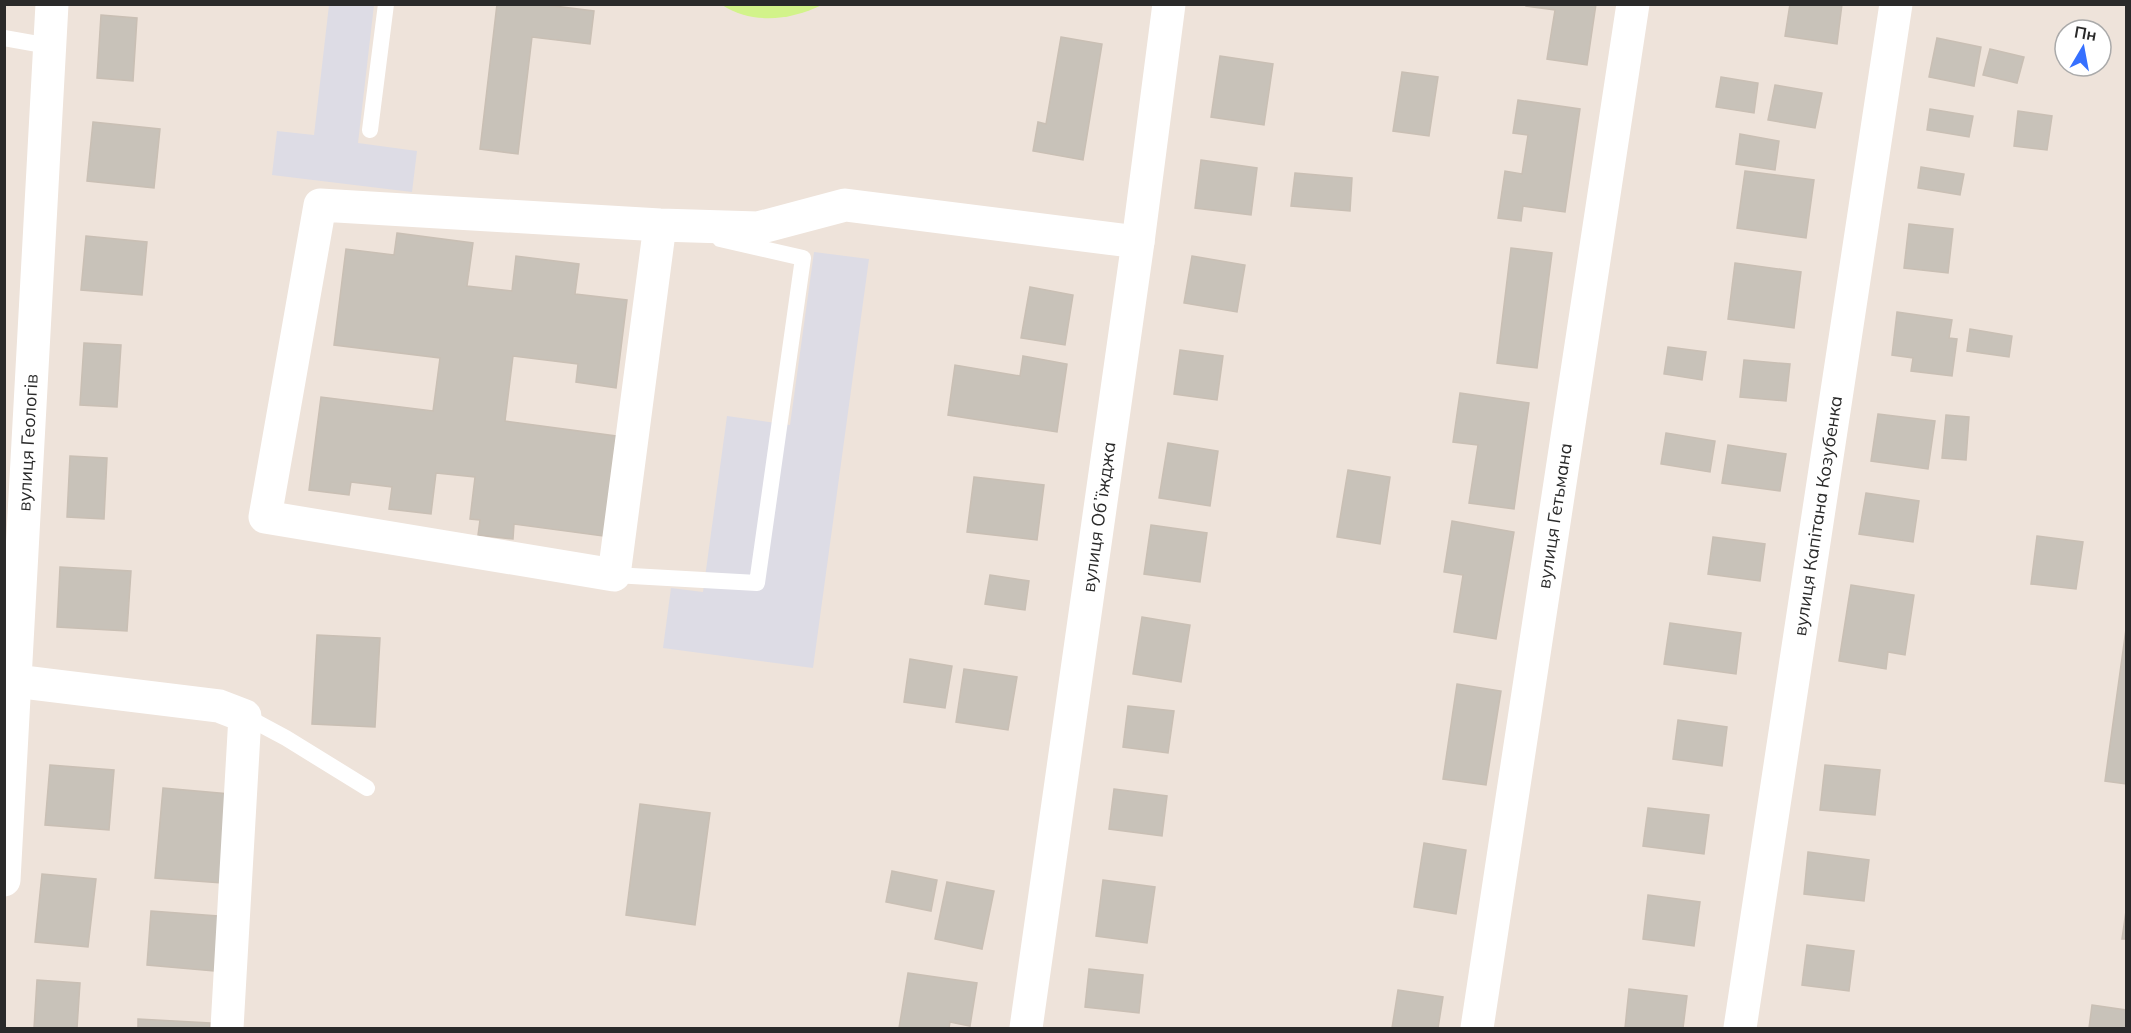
<svg xmlns="http://www.w3.org/2000/svg" width="2131" height="1033" font-family="Mulish,sans-serif">
	<style>
		.industrial { fill: #dddce5 }
		.pitch { fill: #d2f38a }
		.building { fill: #c8c2b9; stroke: #c9bfb4; stroke-width: 1.5 }
		.lines { fill: none; stroke-linecap: round; stroke-linejoin: round }
		.lane { stroke: #fff; stroke-width: 16 }
		.street { stroke: #fff; stroke-width: 33 }
		.labels { text-anchor: middle; stroke-width: 6; stroke-linejoin: round; paint-order: stroke }
		.street-label { font-size: 18px; fill: #2a2a2a; stroke: #fff }
	</style>
	<rect width="100%" height="100%" fill="#eee3da"/>
	<path class="industrial" d="M 329,5 L 374,5 L 358,143 L 417,151 L 412,192 L 272,175 L 277,131 L 314,135 Z
		M 814,252 L 869,259 L 813,668 L 663,648 L 671,588 L 703,592 L 727,416 L 790,425 Z"/>
	<path class="pitch" d="M 722,5 L 822,5 C 791,20 753,25 722,5 Z"/>
	<path class="building" d="M 497,4 L 538,4 L 594,11 L 590,44 L 532,37 L 518,154 L 480,149 Z
		M 1526,4 L 1596,4 L 1587,65 L 1547,59 L 1555,10 L 1526,6 Z
		M 1790,4 L 1842,4 L 1837,44 L 1785,36 Z
		M 101,15 L 137,18 L 133,81 L 97,78 Z
		M 1061,37 L 1102,44 L 1083,160 L 1033,151 L 1038,122 L 1046,124 Z
		M 1937,38 L 1981,47 L 1974,86 L 1929,77 Z
		M 1990,49 L 2024,57 L 2017,83 L 1983,75 Z
		M 1220,56 L 1273,64 L 1264,125 L 1211,117 Z
		M 1402,72 L 1438,77 L 1429,136 L 1393,131 Z
		M 1721,77 L 1758,83 L 1754,113 L 1716,107 Z
		M 1775,85 L 1822,93 L 1815,128 L 1768,120 Z
		M 1518,100 L 1580,109 L 1565,212 L 1523,206 L 1521,221 L 1498,218 L 1505,171 L 1522,174 L 1528,135 L 1513,133 Z
		M 1930,109 L 1973,116 L 1969,137 L 1927,130 Z
		M 2018,111 L 2052,116 L 2047,150 L 2014,146 Z
		M 93,122 L 160,129 L 154,188 L 87,181 Z
		M 1740,134 L 1779,141 L 1775,170 L 1736,164 Z
		M 1201,160 L 1257,168 L 1251,215 L 1195,208 Z
		M 1921,167 L 1964,174 L 1960,195 L 1918,188 Z
		M 1745,171 L 1814,180 L 1806,238 L 1737,228 Z
		M 1295,173 L 1352,178 L 1350,211 L 1291,206 Z
		M 1909,224 L 1953,229 L 1948,273 L 1904,268 Z
		M 397,233 L 473,243 L 467,286 L 512,291 L 516,256 L 579,264 L 575,294 L 627,300 L 616,388 L 576,382 L 578,364 L 513,356 L 505,421 L 616,436 L 603,536 L 514,524 L 513,539 L 478,535 L 480,520 L 470,519 L 475,477 L 436,473 L 431,514 L 389,509 L 392,487 L 351,482 L 349,495 L 309,490 L 321,397 L 433,411 L 440,358 L 334,345 L 346,249 L 394,255 Z
		M 86,236 L 147,242 L 142,295 L 81,290 Z
		M 1511,248 L 1552,253 L 1537,368 L 1497,363 Z
		M 1192,256 L 1245,265 L 1237,312 L 1184,303 Z
		M 1735,263 L 1801,272 L 1794,328 L 1728,319 Z
		M 1030,287 L 1073,295 L 1065,345 L 1021,338 Z
		M 1897,312 L 1952,320 L 1949,338 L 1957,339 L 1952,376 L 1911,371 L 1913,358 L 1892,355 Z
		M 1970,329 L 2012,336 L 2009,357 L 1967,351 Z
		M 84,343 L 121,345 L 117,407 L 80,405 Z
		M 1668,347 L 1706,352 L 1702,380 L 1664,374 Z
		M 1180,350 L 1223,356 L 1217,400 L 1174,394 Z
		M 1023,356 L 1067,364 L 1057,432 L 948,415 L 955,365 L 1020,376 Z
		M 1744,360 L 1790,364 L 1786,401 L 1740,397 Z
		M 1460,393 L 1529,403 L 1514,509 L 1469,503 L 1478,445 L 1453,442 Z
		M 1878,414 L 1935,421 L 1928,469 L 1871,461 Z
		M 1946,415 L 1969,417 L 1966,460 L 1942,458 Z
		M 1666,433 L 1715,441 L 1710,472 L 1661,464 Z
		M 1168,443 L 1218,451 L 1210,506 L 1159,498 Z
		M 1728,445 L 1786,454 L 1780,491 L 1722,483 Z
		M 70,456 L 107,458 L 104,519 L 67,517 Z
		M 1348,470 L 1390,477 L 1380,544 L 1337,537 Z
		M 974,477 L 1044,485 L 1037,540 L 967,532 Z
		M 1866,493 L 1919,501 L 1913,542 L 1859,534 Z
		M 1452,521 L 1514,532 L 1496,639 L 1454,632 L 1463,575 L 1444,572 Z
		M 1151,525 L 1207,533 L 1200,582 L 1144,574 Z
		M 2037,536 L 2083,542 L 2076,589 L 2031,584 Z
		M 1713,537 L 1765,544 L 1760,581 L 1708,574 Z
		M 60,567 L 131,571 L 127,631 L 57,627 Z
		M 990,575 L 1029,581 L 1025,610 L 985,604 Z
		M 1851,585 L 1914,595 L 1905,655 L 1888,652 L 1886,669 L 1839,661 Z
		M 1142,617 L 1190,625 L 1181,682 L 1133,674 Z
		M 1670,623 L 1741,633 L 1736,674 L 1664,664 Z
		M 2126,629 L 2126,784 L 2105,781 Z
		M 317,635 L 380,638 L 375,727 L 312,724 Z
		M 910,659 L 952,666 L 945,708 L 904,702 Z
		M 964,669 L 1017,677 L 1008,730 L 956,722 Z
		M 1457,684 L 1501,691 L 1486,785 L 1443,779 Z
		M 1128,706 L 1174,711 L 1168,753 L 1123,747 Z
		M 1678,720 L 1727,727 L 1722,766 L 1673,759 Z
		M 50,765 L 114,770 L 109,830 L 45,825 Z
		M 1825,765 L 1880,770 L 1875,815 L 1820,810 Z
		M 163,788 L 230,794 L 222,883 L 155,878 Z
		M 1114,789 L 1167,796 L 1162,836 L 1109,829 Z
		M 640,804 L 710,813 L 695,925 L 626,915 Z
		M 1648,808 L 1709,815 L 1704,854 L 1643,846 Z
		M 1424,843 L 1466,850 L 1456,914 L 1414,907 Z
		M 1808,852 L 1869,860 L 1864,901 L 1804,894 Z
		M 892,871 L 937,880 L 931,911 L 886,902 Z
		M 42,874 L 96,879 L 88,947 L 35,942 Z
		M 1103,880 L 1155,887 L 1147,943 L 1096,936 Z
		M 947,882 L 994,891 L 982,949 L 935,939 Z
		M 1648,895 L 1700,902 L 1694,946 L 1643,939 Z
		M 151,911 L 218,916 L 214,971 L 147,965 Z
		M 2126,911 L 2126,939 L 2122,939 Z
		M 1807,945 L 1854,951 L 1849,991 L 1802,985 Z
		M 1089,969 L 1143,975 L 1139,1013 L 1085,1007 Z
		M 908,973 L 977,983 L 970,1026 L 950,1022 L 949,1028 L 899,1028 Z
		M 37,980 L 80,983 L 77,1028 L 34,1028 Z
		M 1629,989 L 1687,996 L 1683,1028 L 1625,1028 Z
		M 1398,990 L 1443,997 L 1438,1028 L 1392,1028 Z
		M 2092,1005 L 2126,1010 L 2126,1028 L 2089,1028 Z
		M 138,1019 L 210,1023 L 210,1028 L 138,1028 Z"/>
	<g class="lines">
		<path class="lane" d="M 4,38 L 49,46
			M 370,130 L 386,4
			M 614,575 L 757,583 L 803,258 L 720,239
			M 245,716 L 286,738 L 367,788"/>
		<g class="street">
			<path d="M 660,225 L 614,575 L 265,517 L 320,205 L 660,225 L 758,228 L 845,205 L 1138,242"/>
			<path d="M 15,681 L 219,706 L 245,716 L 227,1028"/>
			<path id="s1" d="M 4,880 L 52,4"/>
			<path d="M 1026,1028 L 1138,242 L 1169,4"/>
			<path id="s2" d="M 1477,1028 L 1633,4"/>
			<path id="s3" d="M 1740,1028 L 1896,4"/>
		</g>
	</g>
	<g class="labels">
		<g class="street-label">
			<text dy="6" stroke="none"><textPath href="#s1" startOffset="438">вулиця Геологів</textPath></text>
			<text dy="6" stroke="none"><textPath href="#s2" startOffset="518">вулиця Гетьмана</textPath></text>
			<text dy="6" stroke="none"><textPath href="#s3" startOffset="518">вулиця Капітана Козубенка</textPath></text>
			<text transform="translate(1099 517) rotate(-82)" y="6">вулиця Обʼїжджа</text>
		</g>
	</g>
	<rect width="2131" height="1033" fill="none" stroke="#2a2a2a" stroke-width="12"/>
	<g transform="translate(2083 48) rotate(10)"><circle r="28" fill="#ffffff" stroke="#aaaaaa" stroke-width="1.5"/>
	<path d="M0-4.5L10 22L0 15L-10 22Z" fill="#3670ff"/>
	<text y="-9" font-size="16" font-weight="bold" text-anchor="middle" fill="#2a2a2a">Пн</text>
	</g>
</svg>
